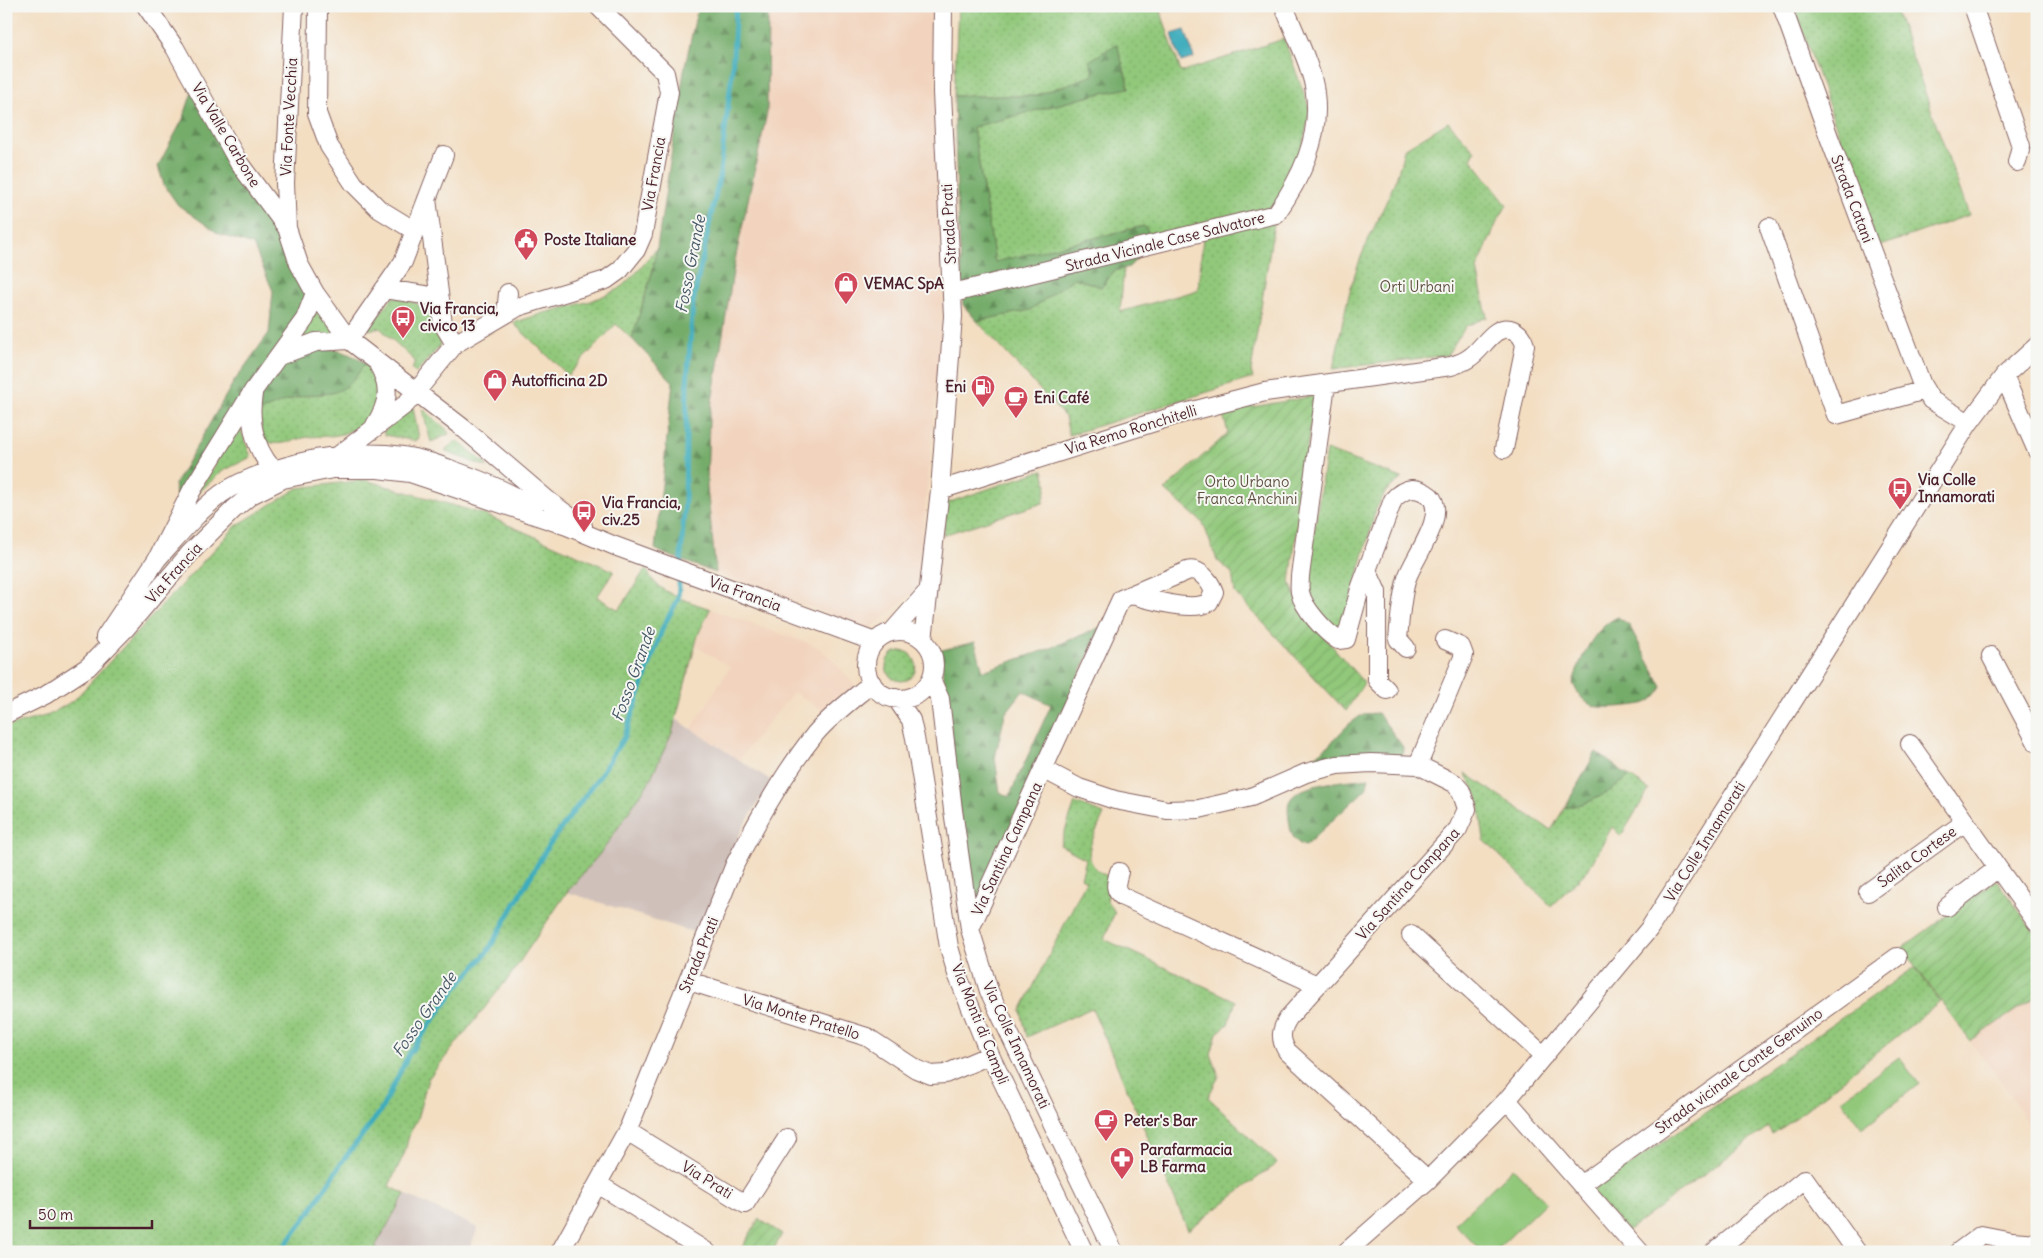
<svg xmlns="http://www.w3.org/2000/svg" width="2043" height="1258" font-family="Delius,sans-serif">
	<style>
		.built { fill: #f2d4be }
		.industrial { fill: #cfc0ba }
		.grass { fill: url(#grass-dots); stroke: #6e7452 }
		.forest { fill: url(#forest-firs); stroke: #5f664a; fill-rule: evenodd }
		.garden { fill: url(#garden-furrows); stroke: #6e7452 }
		.pitch { fill: #91c87a; stroke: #6e7452 }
		.water { fill: #3eacbc; stroke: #446674 }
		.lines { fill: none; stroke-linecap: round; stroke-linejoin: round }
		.stream { stroke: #3eacbc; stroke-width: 5 }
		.minor-casing { stroke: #856260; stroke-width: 20 }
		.minor { stroke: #fff; stroke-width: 18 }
		.labels { text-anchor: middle; stroke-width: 4; stroke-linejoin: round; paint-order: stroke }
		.street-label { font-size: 15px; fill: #4a1f2b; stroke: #f6f6f2 }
		.poi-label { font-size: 15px; font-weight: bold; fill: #4a1f2b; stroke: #f6f6f2; text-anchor: start }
		.park-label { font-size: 15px; fill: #5f5243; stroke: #f6f6f2 }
		.water-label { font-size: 16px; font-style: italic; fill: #455765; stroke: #f6f6f2 }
	</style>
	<defs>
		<pattern id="grass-dots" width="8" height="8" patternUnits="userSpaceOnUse" patternTransform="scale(1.25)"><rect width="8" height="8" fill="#91c87a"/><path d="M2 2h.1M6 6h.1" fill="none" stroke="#7fab6a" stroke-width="1.8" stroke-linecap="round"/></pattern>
		<pattern id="forest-firs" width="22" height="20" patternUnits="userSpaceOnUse" patternTransform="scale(1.25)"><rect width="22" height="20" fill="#74ac6a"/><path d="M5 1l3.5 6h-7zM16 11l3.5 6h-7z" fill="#618b57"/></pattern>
		<pattern id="garden-furrows" width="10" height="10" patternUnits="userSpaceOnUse" patternTransform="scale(1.25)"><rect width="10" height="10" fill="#91c87a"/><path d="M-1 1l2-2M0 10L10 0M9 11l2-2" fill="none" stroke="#7fab6a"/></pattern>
	</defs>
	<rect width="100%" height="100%" fill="#f6f6f2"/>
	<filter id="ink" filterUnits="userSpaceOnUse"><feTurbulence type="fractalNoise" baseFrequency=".02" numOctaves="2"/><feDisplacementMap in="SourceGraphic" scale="10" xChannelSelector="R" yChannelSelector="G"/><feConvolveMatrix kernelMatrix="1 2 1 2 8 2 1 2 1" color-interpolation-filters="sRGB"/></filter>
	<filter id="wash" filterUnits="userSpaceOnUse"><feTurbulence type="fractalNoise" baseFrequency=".0096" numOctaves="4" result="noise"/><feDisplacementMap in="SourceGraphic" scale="20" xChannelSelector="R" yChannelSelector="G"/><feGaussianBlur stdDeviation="1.12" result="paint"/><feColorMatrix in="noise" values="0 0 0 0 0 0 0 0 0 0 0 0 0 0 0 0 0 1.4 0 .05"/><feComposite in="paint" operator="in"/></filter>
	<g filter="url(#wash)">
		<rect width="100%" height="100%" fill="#f3dec2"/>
		<path class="built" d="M 768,6 L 935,6 L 939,214 L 944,303 L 918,588 L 870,629 L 716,573 L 707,487 L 709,420 L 735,260 L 767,113 Z
			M 710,609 L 816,646 L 831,658 L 858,689 L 827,713 L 794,692 L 739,759 L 691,729 L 730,667 L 695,646 Z
			M 2037,996 L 2037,1141 L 2036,1141 L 2012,1096 L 1970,1041 Z"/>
		<path class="industrial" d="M 676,719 L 772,781 L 744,825 L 723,870 L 699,934 L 567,892 L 603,850 L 648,782 L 672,733 Z
			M 405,1194 L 478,1228 L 468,1252 L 382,1252 L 375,1247 Z"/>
		<path class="grass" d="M 958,6 L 1159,6 L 1181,72 L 1284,39 L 1310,110 L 1302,149 L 1292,182 L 1275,204 L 1260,214 L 1154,240 L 1143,226 L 995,263 L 973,127 L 1098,94 L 1129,87 L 1117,45 L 1094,75 L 1034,96 L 954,96 Z
			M 1794,6 L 1894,6 L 1969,215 L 1878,247 Z
			M 1448,122 L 1475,151 L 1471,159 L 1507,205 L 1497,222 L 1477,269 L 1487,317 L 1466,326 L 1447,355 L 1333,369 C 1341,332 1347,292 1361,257 C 1375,221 1397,188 1404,149 Z
			M 1275,217 L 1251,371 L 1253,378 L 1069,435 L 1065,417 L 977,321 L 1030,310 L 1074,278 L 1102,287 L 1114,271 L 1124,268 L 1120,312 L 1198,290 L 1203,236 Z
			M 657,248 L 652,273 L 632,339 L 616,324 L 568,375 L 513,323 L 544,313 L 591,301 L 619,289 L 640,269 Z
			M 393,297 C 424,303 440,311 440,346 L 416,373 L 412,370 L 415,361 L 380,328 L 367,330 Z
			M 317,309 L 336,333 L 296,344 Z
			M 365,363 C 374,372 383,388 379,401 C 375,416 356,430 342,434 C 332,437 319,436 308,437 C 292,440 279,448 264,440 L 257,413 L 276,404 L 306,395 L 324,394 L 354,379 Z
			M 413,407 L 419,438 L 416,441 L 385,435 L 383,432 Z
			M 422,408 L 446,429 L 449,434 L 431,442 Z
			M 239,425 L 251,457 L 221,472 L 196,495 Z
			M 455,442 L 459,442 L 486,464 L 487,467 L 446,452 L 446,449 Z
			M 1326,450 L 1402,478 L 1386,491 L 1376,509 L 1342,633 C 1324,623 1313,609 1306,589 Z
			M 1043,470 L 1047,486 L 1043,503 L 943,535 L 947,503 Z
			M 365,480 L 483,514 L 614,571 L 597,597 L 619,610 L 646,568 C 655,594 687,600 710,609 L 698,635 L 672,733 L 649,782 L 603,850 L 567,892 L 510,976 L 428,1079 L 417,1119 L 409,1135 L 405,1152 L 389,1186 L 405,1194 L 375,1247 L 382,1252 L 6,1252 L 6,727 L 49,715 L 74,700 L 236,526 L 298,488 Z
			M886 666a15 15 0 1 1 30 0a15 15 0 1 1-30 0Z
			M 1465,773 L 1551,830 L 1565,807 C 1587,806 1613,791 1629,776 L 1649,790 L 1621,836 L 1612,827 L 1588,870 L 1551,906 L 1484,840 L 1478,796 Z
			M 1075,803 L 1104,814 C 1092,843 1075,861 1111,878 L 1107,901 L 1115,912 L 1104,939 L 1236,1001 L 1228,1024 L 1217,1033 L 1211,1054 L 1219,1076 L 1208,1097 L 1277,1163 L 1188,1230 L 1092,1008 L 1027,1037 L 1021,1011 L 1086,881 L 1081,878 L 1086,859 L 1060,845 Z
			M 1915,967 L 1940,1002 L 1786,1125 L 1772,1134 L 1768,1127 L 1627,1231 L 1591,1192 Z"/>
		<path class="forest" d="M 698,6 L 768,6 L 767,113 L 735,260 L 709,420 L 707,487 L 716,573 L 665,554 L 655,549 L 673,382 L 632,339 L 652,273 L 657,248 L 684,71 Z
			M 1117,44 L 1129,88 L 1098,94 L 973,127 L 995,262 L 1144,226 L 1154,240 L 1129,267 L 1114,271 L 1102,287 L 1074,278 L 1030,310 L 977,321 L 963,305 L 957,196 L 954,96 L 1034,96 L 1094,75 L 1089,61 Z
			M 192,92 L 281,231 L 315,293 L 176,504 L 175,484 L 233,383 L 269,333 L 273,291 L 253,245 L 219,234 L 178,205 L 164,185 L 158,166 L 183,119 Z
			M 329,349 C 343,351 353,355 365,363 C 359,373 352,383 342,389 C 331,396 316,393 304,396 C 288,399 272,406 257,413 L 261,392 L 280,364 L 317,350 Z
			M 1618,617 L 1629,625 L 1662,687 C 1658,694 1654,700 1646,703 C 1637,706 1601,709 1593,706 C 1582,701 1577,693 1573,683 C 1580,659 1594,627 1618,617 Z
			M 1101,627 L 977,904 L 970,905 L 948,702 L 941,659 L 934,652 L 975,642 L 983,671 L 1048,649 ZM 1023,691 L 1051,705 L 1009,797 L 1000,792 L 995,758 L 1005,714 Z
			M 1378,713 L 1403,747 L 1402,762 L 1302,766 L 1329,745 L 1348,725 L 1363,714 Z
			M 1596,752 L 1629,776 C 1613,791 1587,806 1565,807 Z
			M 1369,778 L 1366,789 L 1305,846 C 1295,843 1291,835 1290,826 C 1289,820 1287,808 1289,802 C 1297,782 1350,781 1369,778 Z"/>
		<path class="garden" d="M 1314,396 L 1290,582 L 1301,610 L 1364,683 L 1346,711 L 1235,593 L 1232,573 L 1217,560 L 1203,523 L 1165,490 L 1228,433 L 1222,410 L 1258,406 Z
			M 1996,880 L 2037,935 L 2037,996 L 1970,1041 L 1902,948 Z
			M 759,1219 L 782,1234 L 772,1252 L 739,1252 Z"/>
		<path class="pitch" d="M 1899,1057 L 1919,1084 L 1862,1128 L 1841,1100 Z
			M 1513,1168 L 1546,1202 L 1494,1252 L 1482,1252 L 1455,1224 Z"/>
		<path class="water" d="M 1185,30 L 1194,58 L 1181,62 L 1172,34 Z"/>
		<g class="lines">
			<path class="stream" d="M 280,1252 L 307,1216 L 344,1159 L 380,1112 L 409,1054 L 453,992 L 488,951 L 548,846 L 599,777 L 624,737 L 663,627 L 678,599 L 685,499 L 687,383 L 693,303 L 720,173 L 732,72 L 736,6"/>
		</g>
	</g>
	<g filter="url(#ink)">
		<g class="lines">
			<defs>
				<path id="minor" d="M 146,6 L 175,48 L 239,163 L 287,228 L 299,264 L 315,293 L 349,340 L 463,428 L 550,502 L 583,526
					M 318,6 L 317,113 L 329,146 L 354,184 L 379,209 L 415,231
					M 1782,6 L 1829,137 L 1922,385 L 1931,400 L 1969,423
					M 1973,6 L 2021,146 L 2017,162
					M 427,199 L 443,324 L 455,344
					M 1769,227 L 1836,415 L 1925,390
					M 287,228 L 285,183 L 294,6
					M 384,289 L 425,295 L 440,299
					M 953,293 L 1276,214 C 1301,178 1321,138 1315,93 C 1313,69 1293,30 1284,6
					M 506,314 L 508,293
					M 349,340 L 403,262 L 444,155
					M 279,356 L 316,342 L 349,340
					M 2004,376 L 2037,451
					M 1326,384 L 1300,576 C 1300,581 1299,587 1300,592 C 1303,608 1325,632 1338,640 L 1346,639 L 1360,589 L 1393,500 C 1398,494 1404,490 1412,489 C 1419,489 1425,492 1430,496 C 1448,515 1414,557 1407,578 C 1401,597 1400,619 1398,639 L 1406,648
					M 253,394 C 248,424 256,456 281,477
					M 375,425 C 389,403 391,387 378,364
					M 318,471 L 406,404 L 455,344 L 518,307 L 606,280 L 620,270 L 636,250 L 643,234 L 669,92 L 665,73 L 598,6
					M 940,490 L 1177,415 L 1265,392 L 1451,366 C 1457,364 1464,362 1469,358 C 1483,350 1494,322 1513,330 C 1520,333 1523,338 1525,345 L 1504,449
					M 157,559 C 177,537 197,512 221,494 C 239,481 259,474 280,468 C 328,453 384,447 433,463 C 445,467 457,472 469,476 C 492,485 513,494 534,507
					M 1367,570 L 1377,592 L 1377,680 L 1387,690
					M866 665a34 34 0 1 1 68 0a34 34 0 1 1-68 0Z
					M 892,632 L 928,591
					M 105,637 L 157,559 L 192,490 L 253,391 L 305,319 L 315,293
					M 923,640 L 940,490 L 953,316 L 942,93 L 943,6
					M 1991,656 L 2037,743
					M 931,679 L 940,699 L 953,810 L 970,929 L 989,991 L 1114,1252
					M 896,698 L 911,720 L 915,738 L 949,947 L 957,974 L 990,1055 L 1084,1252
					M 6,714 L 45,695 L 88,667 L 126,628 L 190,553 L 234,509 L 251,495 L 283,479 L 333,469 L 378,469 L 410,473 L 440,483 L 567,526 L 615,546 L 875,642
					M 1910,744 L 2037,923
					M 1418,765 L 1464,655 L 1461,647 L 1445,640
					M 1043,769 L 1079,788 L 1115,800 L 1167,810 L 1199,809 L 1251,797 L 1306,773 L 1337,765 L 1371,763 L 1418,765 L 1454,783 L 1461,791 L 1467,809 L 1458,829 L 1289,1017 C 1281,1029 1279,1038 1287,1051 L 1428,1180
					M 1119,872 C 1116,883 1113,890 1123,897 L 1317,985
					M 1868,892 L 1965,822
					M 1947,907 L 1998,868
					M 970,929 L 1121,599 L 1187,571 C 1199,567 1210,581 1214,592 L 1209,602 C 1193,613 1150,599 1131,595
					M 1411,935 L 1544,1056
					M 689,981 L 867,1037 L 916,1069 L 931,1075 L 945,1074 L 990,1055
					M 1507,1100 L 1640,1252
					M 627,1131 L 745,1204 L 787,1138
					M 598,1184 L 707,1252
					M 1581,1185 L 1897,957
					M 560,1252 L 629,1127 L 735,864 C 758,819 783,774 815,734 C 831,715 853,699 872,683
					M 1346,1252 L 1428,1180 L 1507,1100 L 1649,929 L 1969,423 L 2004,376 L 2037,346
					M 1714,1252 L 1805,1179 L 1857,1252
					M 1958,1252 L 1981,1235 L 2012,1241 L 2037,1243"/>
			</defs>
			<use href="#minor" class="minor-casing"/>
			<use href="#minor" class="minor"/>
		</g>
	</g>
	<defs>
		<symbol id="civic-pin" viewBox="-11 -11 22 30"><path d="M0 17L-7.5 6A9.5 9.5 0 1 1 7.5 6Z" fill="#d1495b" stroke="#f6f6f2"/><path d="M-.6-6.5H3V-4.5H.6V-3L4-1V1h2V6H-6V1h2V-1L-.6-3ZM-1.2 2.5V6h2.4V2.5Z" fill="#fff"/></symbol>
		<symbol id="shop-pin" viewBox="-11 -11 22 30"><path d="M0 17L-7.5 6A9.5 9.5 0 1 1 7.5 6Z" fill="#d1495b" stroke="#f6f6f2"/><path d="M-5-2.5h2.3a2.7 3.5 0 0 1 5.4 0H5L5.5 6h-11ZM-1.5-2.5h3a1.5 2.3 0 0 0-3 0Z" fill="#fff"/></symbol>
		<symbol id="bus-pin" viewBox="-11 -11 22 30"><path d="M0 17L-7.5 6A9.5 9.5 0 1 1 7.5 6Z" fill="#d1495b" stroke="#f6f6f2"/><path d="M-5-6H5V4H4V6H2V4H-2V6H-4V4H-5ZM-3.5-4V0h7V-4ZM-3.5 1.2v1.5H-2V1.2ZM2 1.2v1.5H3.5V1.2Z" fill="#fff"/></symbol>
		<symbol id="fuel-pin" viewBox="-11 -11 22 30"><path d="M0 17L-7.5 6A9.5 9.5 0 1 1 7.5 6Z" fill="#d1495b" stroke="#f6f6f2"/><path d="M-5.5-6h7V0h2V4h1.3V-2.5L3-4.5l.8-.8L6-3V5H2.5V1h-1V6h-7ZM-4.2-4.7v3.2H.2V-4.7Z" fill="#fff"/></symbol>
		<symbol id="cafe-pin" viewBox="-11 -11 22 30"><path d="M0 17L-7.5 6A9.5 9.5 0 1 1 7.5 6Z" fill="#d1495b" stroke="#f6f6f2"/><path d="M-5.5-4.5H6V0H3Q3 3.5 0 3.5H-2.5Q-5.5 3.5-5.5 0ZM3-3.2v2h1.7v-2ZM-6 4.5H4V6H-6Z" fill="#fff"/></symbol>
		<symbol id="pharmacy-pin" viewBox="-11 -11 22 30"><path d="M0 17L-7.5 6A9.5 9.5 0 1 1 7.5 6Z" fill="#d1495b" stroke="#f6f6f2"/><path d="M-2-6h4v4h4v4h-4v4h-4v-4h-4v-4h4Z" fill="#fff"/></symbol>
	</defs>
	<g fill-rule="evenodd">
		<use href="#civic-pin" x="512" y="226" width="28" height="38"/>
		<use href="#shop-pin" x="832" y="270" width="28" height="38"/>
		<use href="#bus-pin" x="389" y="304" width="28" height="38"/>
		<use href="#shop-pin" x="481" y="367" width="28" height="38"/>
		<use href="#fuel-pin" x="969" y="373" width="28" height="38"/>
		<use href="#cafe-pin" x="1002" y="384" width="28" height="38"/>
		<use href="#bus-pin" x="1886" y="475" width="28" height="38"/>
		<use href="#bus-pin" x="570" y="498" width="28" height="38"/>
		<use href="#cafe-pin" x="1092" y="1107" width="28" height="38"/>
		<use href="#pharmacy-pin" x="1108" y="1145" width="28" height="38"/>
	</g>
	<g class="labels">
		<g class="street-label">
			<text transform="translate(289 117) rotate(-87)" y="5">Via Fonte Vecchia</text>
			<text transform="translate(226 135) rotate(59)" y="5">Via Valle Carbone</text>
			<text transform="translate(654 174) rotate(-80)" y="5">Via Francia</text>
			<text transform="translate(1852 199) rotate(69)" y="5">Strada Catani</text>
			<text transform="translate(949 224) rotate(-93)" y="5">Strada Prati</text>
			<text transform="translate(1165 242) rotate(-14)" y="5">Strada Vicinale Case Salvatore</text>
			<text transform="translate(1131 430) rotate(-17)" y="5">Via Remo Ronchitelli</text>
			<text transform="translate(174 573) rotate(-48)" y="5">Via Francia</text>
			<text transform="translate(745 594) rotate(20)" y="5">Via Francia</text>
			<text transform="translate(1705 842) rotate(-58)" y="5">Via Colle Innamorati</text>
			<text transform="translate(1007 849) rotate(-65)" y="5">Via Santina Campana</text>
			<text transform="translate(1917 857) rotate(-36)" y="5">Salita Cortese</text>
			<text transform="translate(1408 884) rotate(-48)" y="5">Via Santina Campana</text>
			<text transform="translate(699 955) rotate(-68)" y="5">Strada Prati</text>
			<text transform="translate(801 1017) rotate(17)" y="5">Via Monte Pratello</text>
			<text transform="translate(980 1024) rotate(68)" y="5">Via Monti di Campli</text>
			<text transform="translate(1016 1045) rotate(65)" y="5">Via Colle Innamorati</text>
			<text transform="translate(1739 1071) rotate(-36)" y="5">Strada vicinale Conte Genuino</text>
			<text transform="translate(707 1180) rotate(32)" y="5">Via Prati</text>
		</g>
		<g class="poi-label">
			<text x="544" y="245">Poste Italiane</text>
			<text x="864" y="289">VEMAC SpA</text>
			<text x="420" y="314">Via Francia,<tspan x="420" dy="17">civico 13</tspan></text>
			<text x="512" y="386">Autofficina 2D</text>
			<text x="966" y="392" text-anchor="end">Eni</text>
			<text x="1034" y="403">Eni Café</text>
			<text x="1918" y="485">Via Colle<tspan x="1918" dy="17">Innamorati</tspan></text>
			<text x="602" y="508">Via Francia,<tspan x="602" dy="17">civ.25</tspan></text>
			<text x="1124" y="1126">Peter's Bar</text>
			<text x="1140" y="1155">Parafarmacia<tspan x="1140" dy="17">LB Farma</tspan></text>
		</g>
		<g class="park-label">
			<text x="1417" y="292">Orti Urbani</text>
			<text x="1247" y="487">Orto Urbano<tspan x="1247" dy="17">Franca Anchini</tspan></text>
		</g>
		<g class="water-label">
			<text transform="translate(690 264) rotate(-79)" y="6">Fosso Grande</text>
			<text transform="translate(633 674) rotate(-70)" y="6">Fosso Grande</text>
			<text transform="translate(424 1014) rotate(-55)" y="6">Fosso Grande</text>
		</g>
	</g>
	<rect width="2043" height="1258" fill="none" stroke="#f6f6f2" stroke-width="25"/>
	<path d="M30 1220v8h122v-8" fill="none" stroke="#4a1f2b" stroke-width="2.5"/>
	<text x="38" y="1220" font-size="15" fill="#4a1f2b" stroke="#f6f6f2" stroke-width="4" paint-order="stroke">50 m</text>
</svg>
